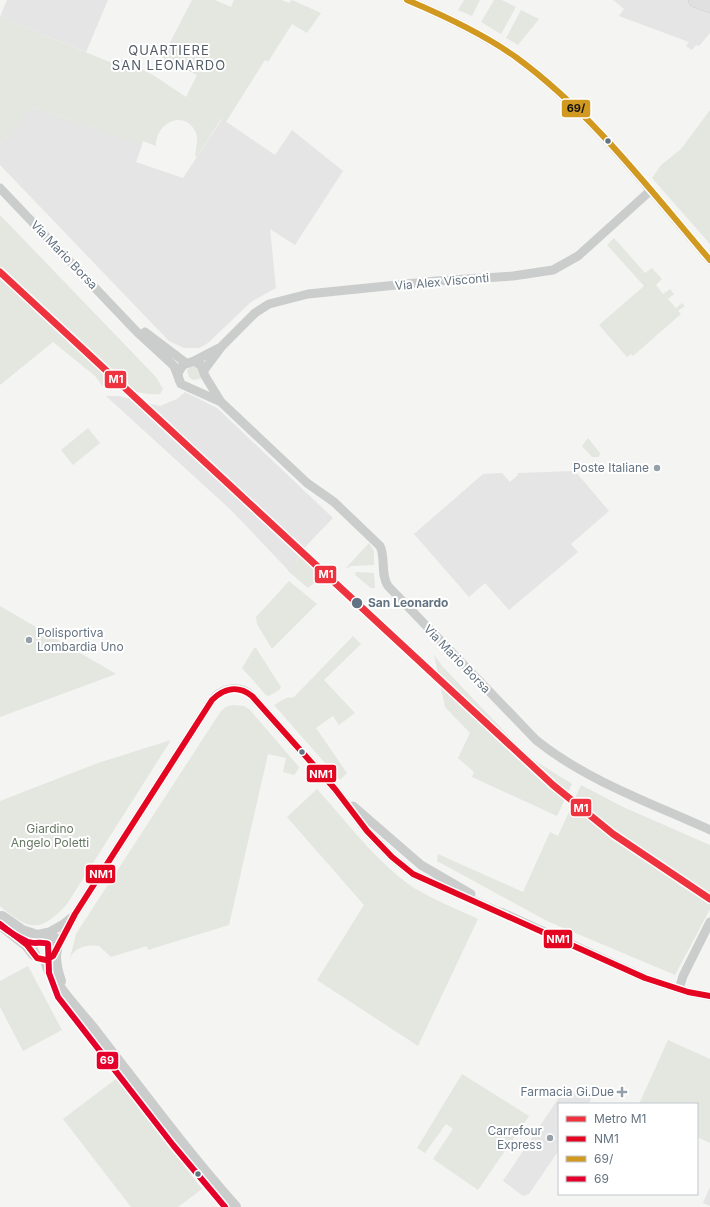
<svg xmlns="http://www.w3.org/2000/svg" width="710" height="1207" font-family="Inter,sans-serif">
	<style>
		.built { fill: #e4e5e4 }
		.green { fill: #e3e7e0 }
		.lines { fill: none; stroke-linecap: round; stroke-linejoin: round }
		.primary-casing { stroke: #d0d0d0; stroke-width: 16 }
		.minor { stroke: #cbcdcd; stroke-width: 9 }
		.tertiary { stroke: #cbcdcd; stroke-width: 12 }
		.primary { stroke: #e0e0e0; stroke-width: 15 }
		.bus-1-casing { stroke: #fff; stroke-width: 9 }
		.bus-2-casing { stroke: #fff; stroke-width: 9 }
		.bus-3-casing { stroke: #fff; stroke-width: 9 }
		.bus-1 { stroke: #e40520; stroke-width: 6 }
		.bus-2 { stroke: #d29920; stroke-width: 6 }
		.bus-3 { stroke: #e4002b; stroke-width: 6 }
		.metro-1-casing { stroke: #fff; stroke-width: 10 }
		.metro-1 { stroke: #ee333e; stroke-width: 7 }
		.bus-dot { fill: #647381; stroke: #fff; stroke-width: 1.5 }
		.poi-dot { fill: #96a0a9; stroke: #fff; stroke-width: 1.5 }
		.labels { text-anchor: middle; stroke-width: 4; stroke-linejoin: round; paint-order: stroke }
		.street-label { font-size: 12px; fill: #647381; stroke: #fff }
		.poi-label { font-size: 12px; fill: #647381; stroke: #fff; text-anchor: end }
		.stop-label { font-size: 12px; font-weight: bold; fill: #647381; stroke: #fff; text-anchor: start }
		.park-label { font-size: 12px; fill: #667963; stroke: #fff }
		.neighbourhood-label { font-size: 13px; letter-spacing: 1px; fill: #525c67; stroke: #fff }
		.line-badge { stroke: #fff; stroke-width: 1.5 }
		.badge-label { font-size: 11px; text-anchor: middle; font-weight: bold; fill: #fff }
		.pale-badge-label { font-size: 11px; text-anchor: middle; font-weight: bold; fill: #111 }
	</style>
	<rect width="100%" height="100%" fill="#f4f4f2"/>
	<path class="built" d="M 7,0 L 108,0 L 86,52 L 0,17 Z
		M 613,0 L 691,0 L 710,6 L 710,33 L 699,46 L 696,45 L 692,50 L 686,46 L 689,42 L 619,16 L 624,9 Z
		M 32,107 L 142,145 L 136,162 L 183,178 L 222,119 L 275,155 L 292,130 L 343,171 L 295,245 L 270,229 L 276,288 L 251,302 L 208,343 L 199,348 L 184,348 L 169,341 L 0,165 L 0,144 Z
		M 185,392 L 217,408 L 333,518 L 307,545 L 289,571 L 232,511 L 106,396 L 118,396 L 160,406 L 177,399 Z
		M 575,471 L 609,511 L 571,544 L 578,552 L 509,610 L 485,583 L 469,597 L 414,534 L 483,474 L 502,473 L 510,482 L 518,475 L 517,473 Z
		M 564,1090 L 568,1090 L 591,1098 L 589,1104 L 559,1104 L 559,1150 L 529,1194 L 523,1196 L 503,1181 Z
		M 710,1187 L 710,1206 L 703,1203 Z"/>
	<path class="green" d="M 192,0 L 215,0 L 231,7 L 234,0 L 282,0 L 289,3 L 292,0 L 321,13 L 307,33 L 292,24 L 268,62 L 265,60 L 226,122 L 221,119 L 196,158 C 194,150 200,141 195,131 C 184,109 155,123 156,146 L 143,141 L 142,145 L 32,107 L 0,144 L 0,17 L 117,65 L 121,59 L 153,75 L 186,97 L 197,75 L 162,58 Z
		M 464,0 L 480,0 L 472,16 L 458,10 Z
		M 494,0 L 502,0 L 516,7 L 501,34 L 481,22 Z
		M 521,10 L 539,19 L 518,45 L 506,38 Z
		M 710,110 L 710,244 L 652,178 L 661,165 L 681,149 Z
		M 0,215 L 156,377 L 163,389 L 160,394 C 140,396 122,385 102,386 L 95,376 L 53,342 L 0,385 Z
		M 614,238 L 645,273 L 652,268 L 662,279 L 656,285 L 663,294 L 670,289 L 674,294 L 668,299 L 676,308 L 682,303 L 685,306 L 678,311 L 681,314 L 633,356 L 631,354 L 627,357 L 599,325 L 644,286 L 607,245 Z
		M 196,364 L 202,376 L 199,379 L 193,380 L 189,377 L 187,371 L 189,367 Z
		M 88,428 L 100,443 L 73,465 L 61,450 Z
		M 588,438 L 600,453 L 599,457 L 592,457 L 582,446 Z
		M 369,543 L 374,551 L 374,565 L 351,566 L 345,569 Z
		M 302,553 L 325,575 L 308,588 L 288,571 Z
		M 356,572 L 374,573 L 375,588 L 371,588 L 355,575 Z
		M 289,581 L 317,604 L 272,649 L 257,624 L 256,617 Z
		M 0,606 L 116,674 L 0,717 Z
		M 353,636 L 361,644 L 324,680 L 355,713 L 339,725 L 333,716 L 316,728 L 347,773 L 340,780 L 274,705 L 286,698 L 294,697 Z
		M 254,648 L 256,648 L 281,687 L 279,690 L 269,696 L 266,695 L 242,668 Z
		M 434,655 L 443,667 L 517,745 L 534,760 L 572,784 L 557,816 L 472,777 L 474,772 L 458,758 L 470,733 L 445,707 Z
		M 232,705 L 244,706 L 250,710 L 299,767 L 298,770 L 294,775 L 283,772 L 286,758 L 268,754 L 229,925 L 148,950 L 147,946 L 111,957 L 99,946 C 87,944 75,947 70,958 L 76,934 L 221,711 L 226,707 Z
		M 171,740 L 67,904 C 41,933 29,931 0,906 L 0,801 L 98,763 Z
		M 581,785 L 623,807 L 710,845 L 710,909 L 675,975 L 547,921 L 437,861 L 438,854 L 523,892 L 550,832 L 558,836 Z
		M 317,789 C 348,823 376,862 414,888 C 434,900 457,909 478,919 L 418,1046 L 317,980 L 364,905 L 287,817 Z
		M 28,966 L 62,1030 L 23,1051 L 0,1007 L 0,981 Z
		M 668,1040 L 710,1059 L 710,1143 L 697,1137 L 697,1104 L 639,1104 Z
		M 462,1074 L 529,1116 L 478,1190 L 433,1159 L 453,1129 L 446,1124 L 425,1153 L 417,1148 Z
		M 117,1078 L 202,1189 L 178,1207 L 131,1207 L 63,1119 Z"/>
	<g class="lines">
		<defs>
			<path id="primary" d="M 696,0 L 710,5"/>
		</defs>
		<use href="#primary" class="primary-casing"/>
		<path class="minor" d="M 407,0 C 445,16 483,34 517,58 C 592,113 649,190 710,260
			M 0,188 L 137,332 L 174,366 L 181,384 L 221,402
			M 145,332 L 186,363
			M 194,361 L 219,348
			M 204,370 L 222,346 L 255,313 L 269,304 L 308,294 L 436,281 L 513,276 L 553,270 L 578,256 L 650,191
			M 179,380 L 178,373 L 183,365 L 194,361 L 201,365 L 205,376 L 221,402 L 307,483 L 334,502 L 380,546 C 386,558 380,574 388,586 L 536,740 C 587,781 651,803 710,830
			M 353,806 L 421,865 L 471,894
			M 501,912 L 645,978 L 688,992 L 710,996
			M 46,934 L 62,925 L 71,918
			M 57,947 L 75,914 L 212,700 C 222,688 240,684 252,696 L 335,789 L 367,831 L 392,857 L 413,874 L 506,915
			M 679,989 L 683,976 L 710,922"/>
		<path class="tertiary" d="M 2,917 L 22,931 L 37,936
			M 0,924 L 27,945 L 34,954
			M 32,950 L 32,943 L 37,936 L 46,934 L 55,939 C 58,946 56,949 55,955 C 55,964 57,973 60,981
			M 46,960 C 53,988 79,1010 97,1034 C 142,1092 186,1152 235,1207"/>
		<use href="#primary" class="primary"/>
		<defs>
			<path id="bus-1" d="M 0,924 L 27,945 L 37,958 L 46,960 L 53,956 L 75,914 L 212,700 C 224,688 238,685 252,696 L 335,789 L 367,831 L 392,857 L 413,874 L 645,978 L 688,992 L 710,996"/>
			<path id="bus-2" d="M 407,0 C 445,16 484,34 517,58 C 592,113 650,190 710,260"/>
			<path id="bus-3" d="M 0,925 C 8,931 17,937 26,941 C 33,945 42,941 48,944 L 49,973 L 58,997 L 173,1145 L 225,1207"/>
		</defs>
		<use href="#bus-1" class="bus-1-casing"/>
		<use href="#bus-2" class="bus-2-casing"/>
		<use href="#bus-3" class="bus-3-casing"/>
		<use href="#bus-1" class="bus-1"/>
		<use href="#bus-2" class="bus-2"/>
		<use href="#bus-3" class="bus-3"/>
		<defs>
			<path id="metro-1" d="M 0,272 L 553,785 L 613,834 L 710,899"/>
		</defs>
		<use href="#metro-1" class="metro-1-casing"/>
		<use href="#metro-1" class="metro-1"/>
	</g>
	<g class="bus-dot">
		<circle cx="608" cy="141" r="3.5"/>
		<circle cx="357" cy="603" r="6"/>
		<circle cx="302" cy="752" r="3.5"/>
		<circle cx="198" cy="1174" r="3.5"/>
	</g>
	<g class="poi-dot">
		<circle cx="657" cy="468" r="4"/>
		<circle cx="29" cy="640" r="4"/>
		<path d="M620 1086h4v4h4v4h-4v4h-4v-4h-4v-4h4z"/>
		<circle cx="550" cy="1138" r="4"/>
	</g>
	<g class="labels">
		<g class="street-label">
			<text transform="translate(64 255) rotate(46)" y="4">Via Mario Borsa</text>
			<text transform="translate(442 282) rotate(-5)" y="4">Via Alex Visconti</text>
			<text transform="translate(457 659) rotate(46)" y="4">Via Mario Borsa</text>
		</g>
		<g class="poi-label">
			<text x="649" y="472">Poste Italiane</text>
			<text x="37" y="637" text-anchor="start">Polisportiva<tspan x="37" dy="14">Lombardia Uno</tspan></text>
			<text x="614" y="1096">Farmacia Gi.Due</text>
			<text x="542" y="1135">Carrefour<tspan x="542" dy="14">Express</tspan></text>
		</g>
		<g class="stop-label">
			<text x="368" y="607">San Leonardo</text>
		</g>
		<g class="park-label">
			<text x="50" y="833">Giardino<tspan x="50" dy="14">Angelo Poletti</tspan></text>
		</g>
		<g class="neighbourhood-label">
			<text x="169" y="55">QUARTIERE<tspan x="169" dy="15">SAN LEONARDO</tspan></text>
		</g>
	</g>
	<g class="line-badge">
		<rect x="561" y="99" width="30" height="19" rx="4" fill="#d29920"/>
		<rect x="104" y="370" width="23" height="19" rx="4" fill="#ee333e"/>
		<rect x="314" y="565" width="23" height="19" rx="4" fill="#ee333e"/>
		<rect x="306" y="764" width="31" height="19" rx="4" fill="#e40520"/>
		<rect x="570" y="798" width="22" height="19" rx="4" fill="#ee333e"/>
		<rect x="85" y="864" width="31" height="20" rx="4" fill="#e40520"/>
		<rect x="543" y="929" width="30" height="20" rx="4" fill="#e40520"/>
		<rect x="96" y="1051" width="23" height="19" rx="4" fill="#e4002b"/>
	</g>
	<g class="badge-label">
		<text x="116" y="383">M1</text>
		<text x="326" y="578">M1</text>
		<text x="321" y="778">NM1</text>
		<text x="581" y="812">M1</text>
		<text x="101" y="878">NM1</text>
		<text x="558" y="943">NM1</text>
		<text x="107" y="1064">69</text>
	</g>
	<g class="pale-badge-label">
		<text x="576" y="112">69/</text>
	</g>
	<rect x="558" y="1103" width="140" height="92" fill="#ffffff" stroke="#c1c7cd"/>
	<rect x="566" y="1116" width="20" height="6" fill="#ee333e" stroke="#c1c7cd"/>
	<text x="594" y="1123" font-size="12" fill="#647381">Metro M1</text>
	<rect x="566" y="1136" width="20" height="6" fill="#e40520" stroke="#c1c7cd"/>
	<text x="594" y="1143" font-size="12" fill="#647381">NM1</text>
	<rect x="566" y="1156" width="20" height="6" fill="#d29920" stroke="#c1c7cd"/>
	<text x="594" y="1163" font-size="12" fill="#647381">69/</text>
	<rect x="566" y="1176" width="20" height="6" fill="#e4002b" stroke="#c1c7cd"/>
	<text x="594" y="1183" font-size="12" fill="#647381">69</text>
</svg>
